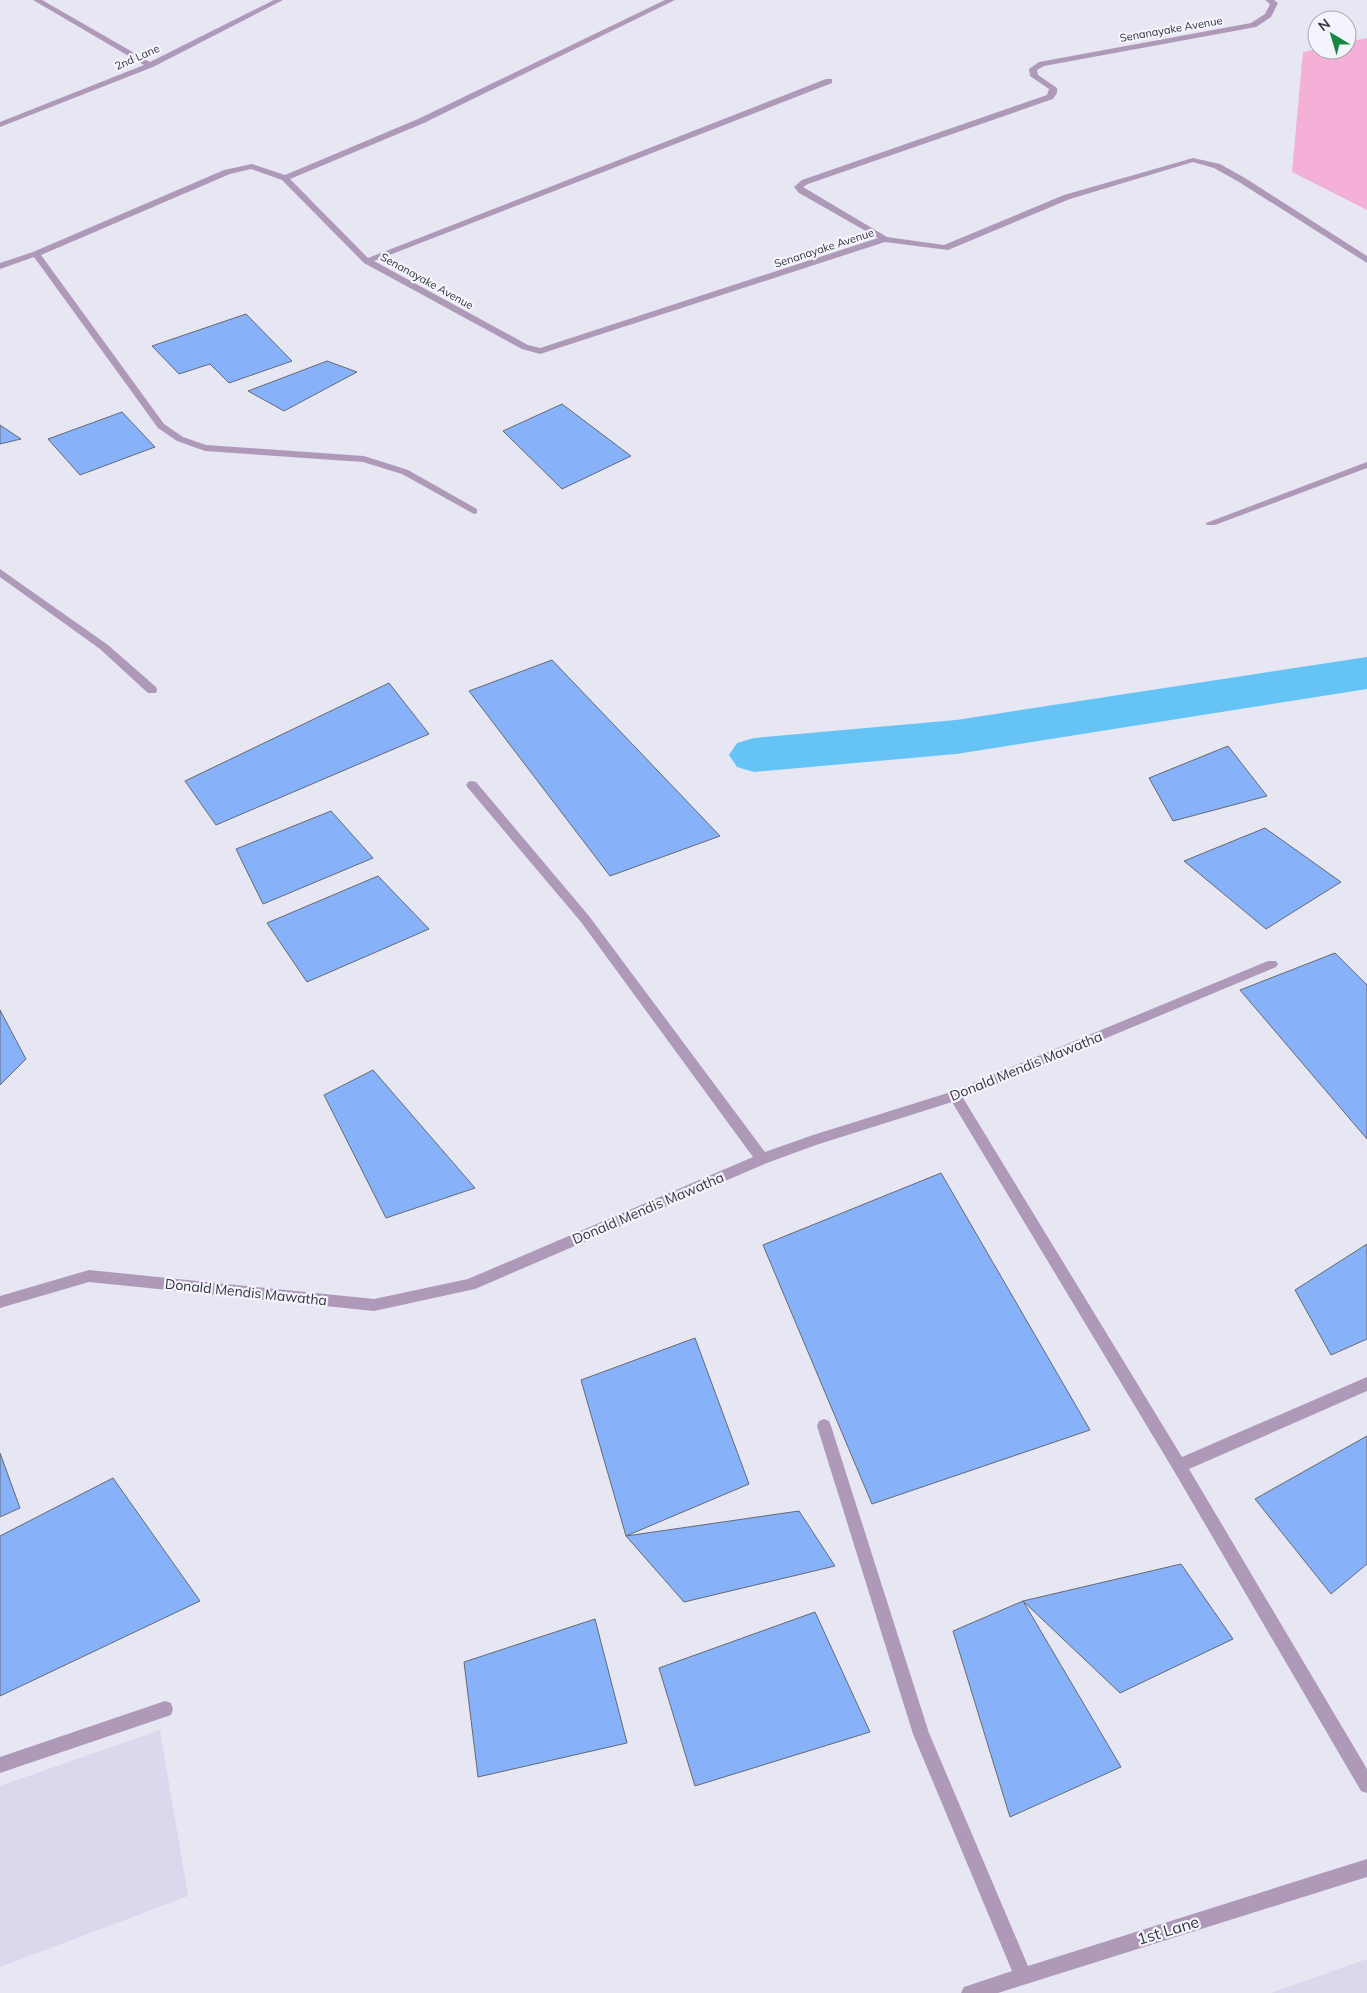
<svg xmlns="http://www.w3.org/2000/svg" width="1367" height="1993" font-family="Mulish,sans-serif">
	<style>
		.built { fill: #d9d8ec }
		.green { fill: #f4b0d7 }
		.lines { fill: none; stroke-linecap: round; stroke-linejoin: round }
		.canal { fill: #65c4f5; fill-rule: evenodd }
		.building { fill: #87b1f9; stroke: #646a74 }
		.minor { fill: #af99b8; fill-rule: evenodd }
		.labels { text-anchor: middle; stroke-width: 4.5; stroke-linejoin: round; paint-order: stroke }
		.far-street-label { font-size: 11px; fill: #343439; stroke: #f4f4fe }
		.street-label { font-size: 14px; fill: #343439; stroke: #f4f4fe }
		.near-street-label { font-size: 16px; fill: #343439; stroke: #f4f4fe }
	</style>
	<rect width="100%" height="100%" fill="#e7e6f3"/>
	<path class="built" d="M 160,1730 L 188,1896 L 0,1967 L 0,1786 Z
		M 1367,1959 L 1367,1993 L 1271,1993 Z"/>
	<path class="green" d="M 1367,38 L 1367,210 L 1292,172 L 1303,52 L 1317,49 L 1347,50 L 1347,42 Z"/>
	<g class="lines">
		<path class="canal" d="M 1367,657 L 1367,689 L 956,754 L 754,772 L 737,767 L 729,755 L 737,743 L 754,738 L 956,720 Z"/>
	</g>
	<path class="building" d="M 246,314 L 292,361 L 229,383 L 210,364 L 179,374 L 152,346 Z
		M 327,361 L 357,372 L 284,411 L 248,391 Z
		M 562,404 L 631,456 L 562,489 L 503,431 Z
		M 122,412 L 155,447 L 80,475 L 48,439 Z
		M 0,425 L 21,439 L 0,444 Z
		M 552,660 L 720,836 L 610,876 L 469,691 Z
		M 389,683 L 429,734 L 216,825 L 185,781 Z
		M 1228,746 L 1267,796 L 1173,821 L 1149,778 Z
		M 331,811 L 373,858 L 263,904 L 236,849 Z
		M 1265,828 L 1341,882 L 1266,929 L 1184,861 Z
		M 378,876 L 429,929 L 307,982 L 267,923 Z
		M 1335,953 L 1367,985 L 1367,1139 L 1240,990 Z
		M 0,1010 L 26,1059 L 0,1085 Z
		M 373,1070 L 475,1188 L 386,1218 L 324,1095 Z
		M 941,1173 L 1090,1430 L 872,1504 L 763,1245 Z
		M 1367,1244 L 1367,1339 L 1331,1355 L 1295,1290 Z
		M 695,1338 L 749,1484 L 626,1536 L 581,1380 Z
		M 1367,1436 L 1367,1564 L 1331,1594 L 1255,1499 Z
		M 0,1453 L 20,1508 L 0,1517 Z
		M 113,1478 L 200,1601 L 0,1696 L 0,1536 Z
		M 799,1511 L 835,1566 L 684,1602 L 626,1536 Z
		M 1181,1564 L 1233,1639 L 1120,1693 L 1023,1601 Z
		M 1023,1601 L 1121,1767 L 1010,1817 L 953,1631 Z
		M 815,1612 L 870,1732 L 695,1786 L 659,1668 Z
		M 595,1619 L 627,1743 L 478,1777 L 464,1662 Z"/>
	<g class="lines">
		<path class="minor" d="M 33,0 L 42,0 L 150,62 L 274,0 L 283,0 L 153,67 L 0,127 L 0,122 L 144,65 Z
			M 665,0 L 675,0 L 424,123 L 290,179 L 368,258 L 826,79 L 832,79 L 832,83 L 374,261 L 528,345 L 540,348 L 878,238 L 799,193 L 794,187 L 802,180 L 1047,95 L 1049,89 L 1030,76 L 1029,69 L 1039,62 L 1251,23 L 1265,14 L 1270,4 L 1265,0 L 1274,0 L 1278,3 L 1271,17 L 1256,27 L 1044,66 L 1037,70 L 1038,75 L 1057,88 L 1057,93 L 1053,99 L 808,184 L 803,187 L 887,237 L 944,245 L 1064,195 L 1193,158 L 1220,164 L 1245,178 L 1367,256 L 1367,263 L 1239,182 L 1214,168 L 1193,162 L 1070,199 L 948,250 L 885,242 L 540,354 L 522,349 L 364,263 L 282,180 L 251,169 L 230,174 L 41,255 L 164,424 L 183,437 L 206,445 L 364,456 L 408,470 L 477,509 L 477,513 L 474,514 L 402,474 L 363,462 L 205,451 L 177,441 L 158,428 L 34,257 L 0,269 L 0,263 L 33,252 L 224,170 L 252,164 L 285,175 L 418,119 Z
			M 1367,462 L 1367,468 L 1215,525 L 1207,525 L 1206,523 Z
			M 0,569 L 108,645 L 156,687 L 157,690 L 156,693 L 148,693 L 100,649 L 0,577 Z
			M 472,781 L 476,782 L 589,916 L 765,1152 L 813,1135 L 951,1092 L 1268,961 L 1276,961 L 1278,964 L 1276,967 L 963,1098 L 1182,1457 L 1367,1377 L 1367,1391 L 1189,1469 L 1367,1769 L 1367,1793 L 1361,1791 L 1174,1471 L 952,1102 L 816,1145 L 767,1163 L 475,1289 L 374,1311 L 89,1282 L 0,1308 L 0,1296 L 89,1270 L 374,1299 L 468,1279 L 753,1157 L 581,922 L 468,788 L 466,785 L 468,782 Z
			M 824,1419 L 829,1421 L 831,1426 L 929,1733 L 1028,1966 L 1367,1859 L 1367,1877 L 998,1993 L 961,1993 L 964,1987 L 1012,1971 L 913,1734 L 817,1426 L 819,1421 Z
			M 165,1701 L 171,1703 L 173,1709 L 171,1715 L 0,1773 L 0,1757 Z"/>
	</g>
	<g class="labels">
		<g class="far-street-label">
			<text transform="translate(1171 29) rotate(-10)" y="4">Senanayake Avenue</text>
			<text transform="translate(137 57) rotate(-24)" y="4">2nd Lane</text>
			<text transform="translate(824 248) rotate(-18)" y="4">Senanayake Avenue</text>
			<text transform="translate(427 281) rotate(29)" y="4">Senanayake Avenue</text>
		</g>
		<g class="street-label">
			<text transform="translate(1026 1066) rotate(-22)" y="5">Donald Mendis Mawatha</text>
			<text transform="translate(648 1208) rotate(-23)" y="5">Donald Mendis Mawatha</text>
			<text transform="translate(246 1292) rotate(6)" y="5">Donald Mendis Mawatha</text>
		</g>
		<g class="near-street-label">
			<text transform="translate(1168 1930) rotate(-17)" y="6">1st Lane</text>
		</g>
	</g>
	<g transform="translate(1332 35) rotate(322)"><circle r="24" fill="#f4f4fe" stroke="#a7a7af"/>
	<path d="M0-4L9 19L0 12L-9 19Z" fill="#168841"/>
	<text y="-8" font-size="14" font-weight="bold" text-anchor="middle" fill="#343439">N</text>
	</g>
</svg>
